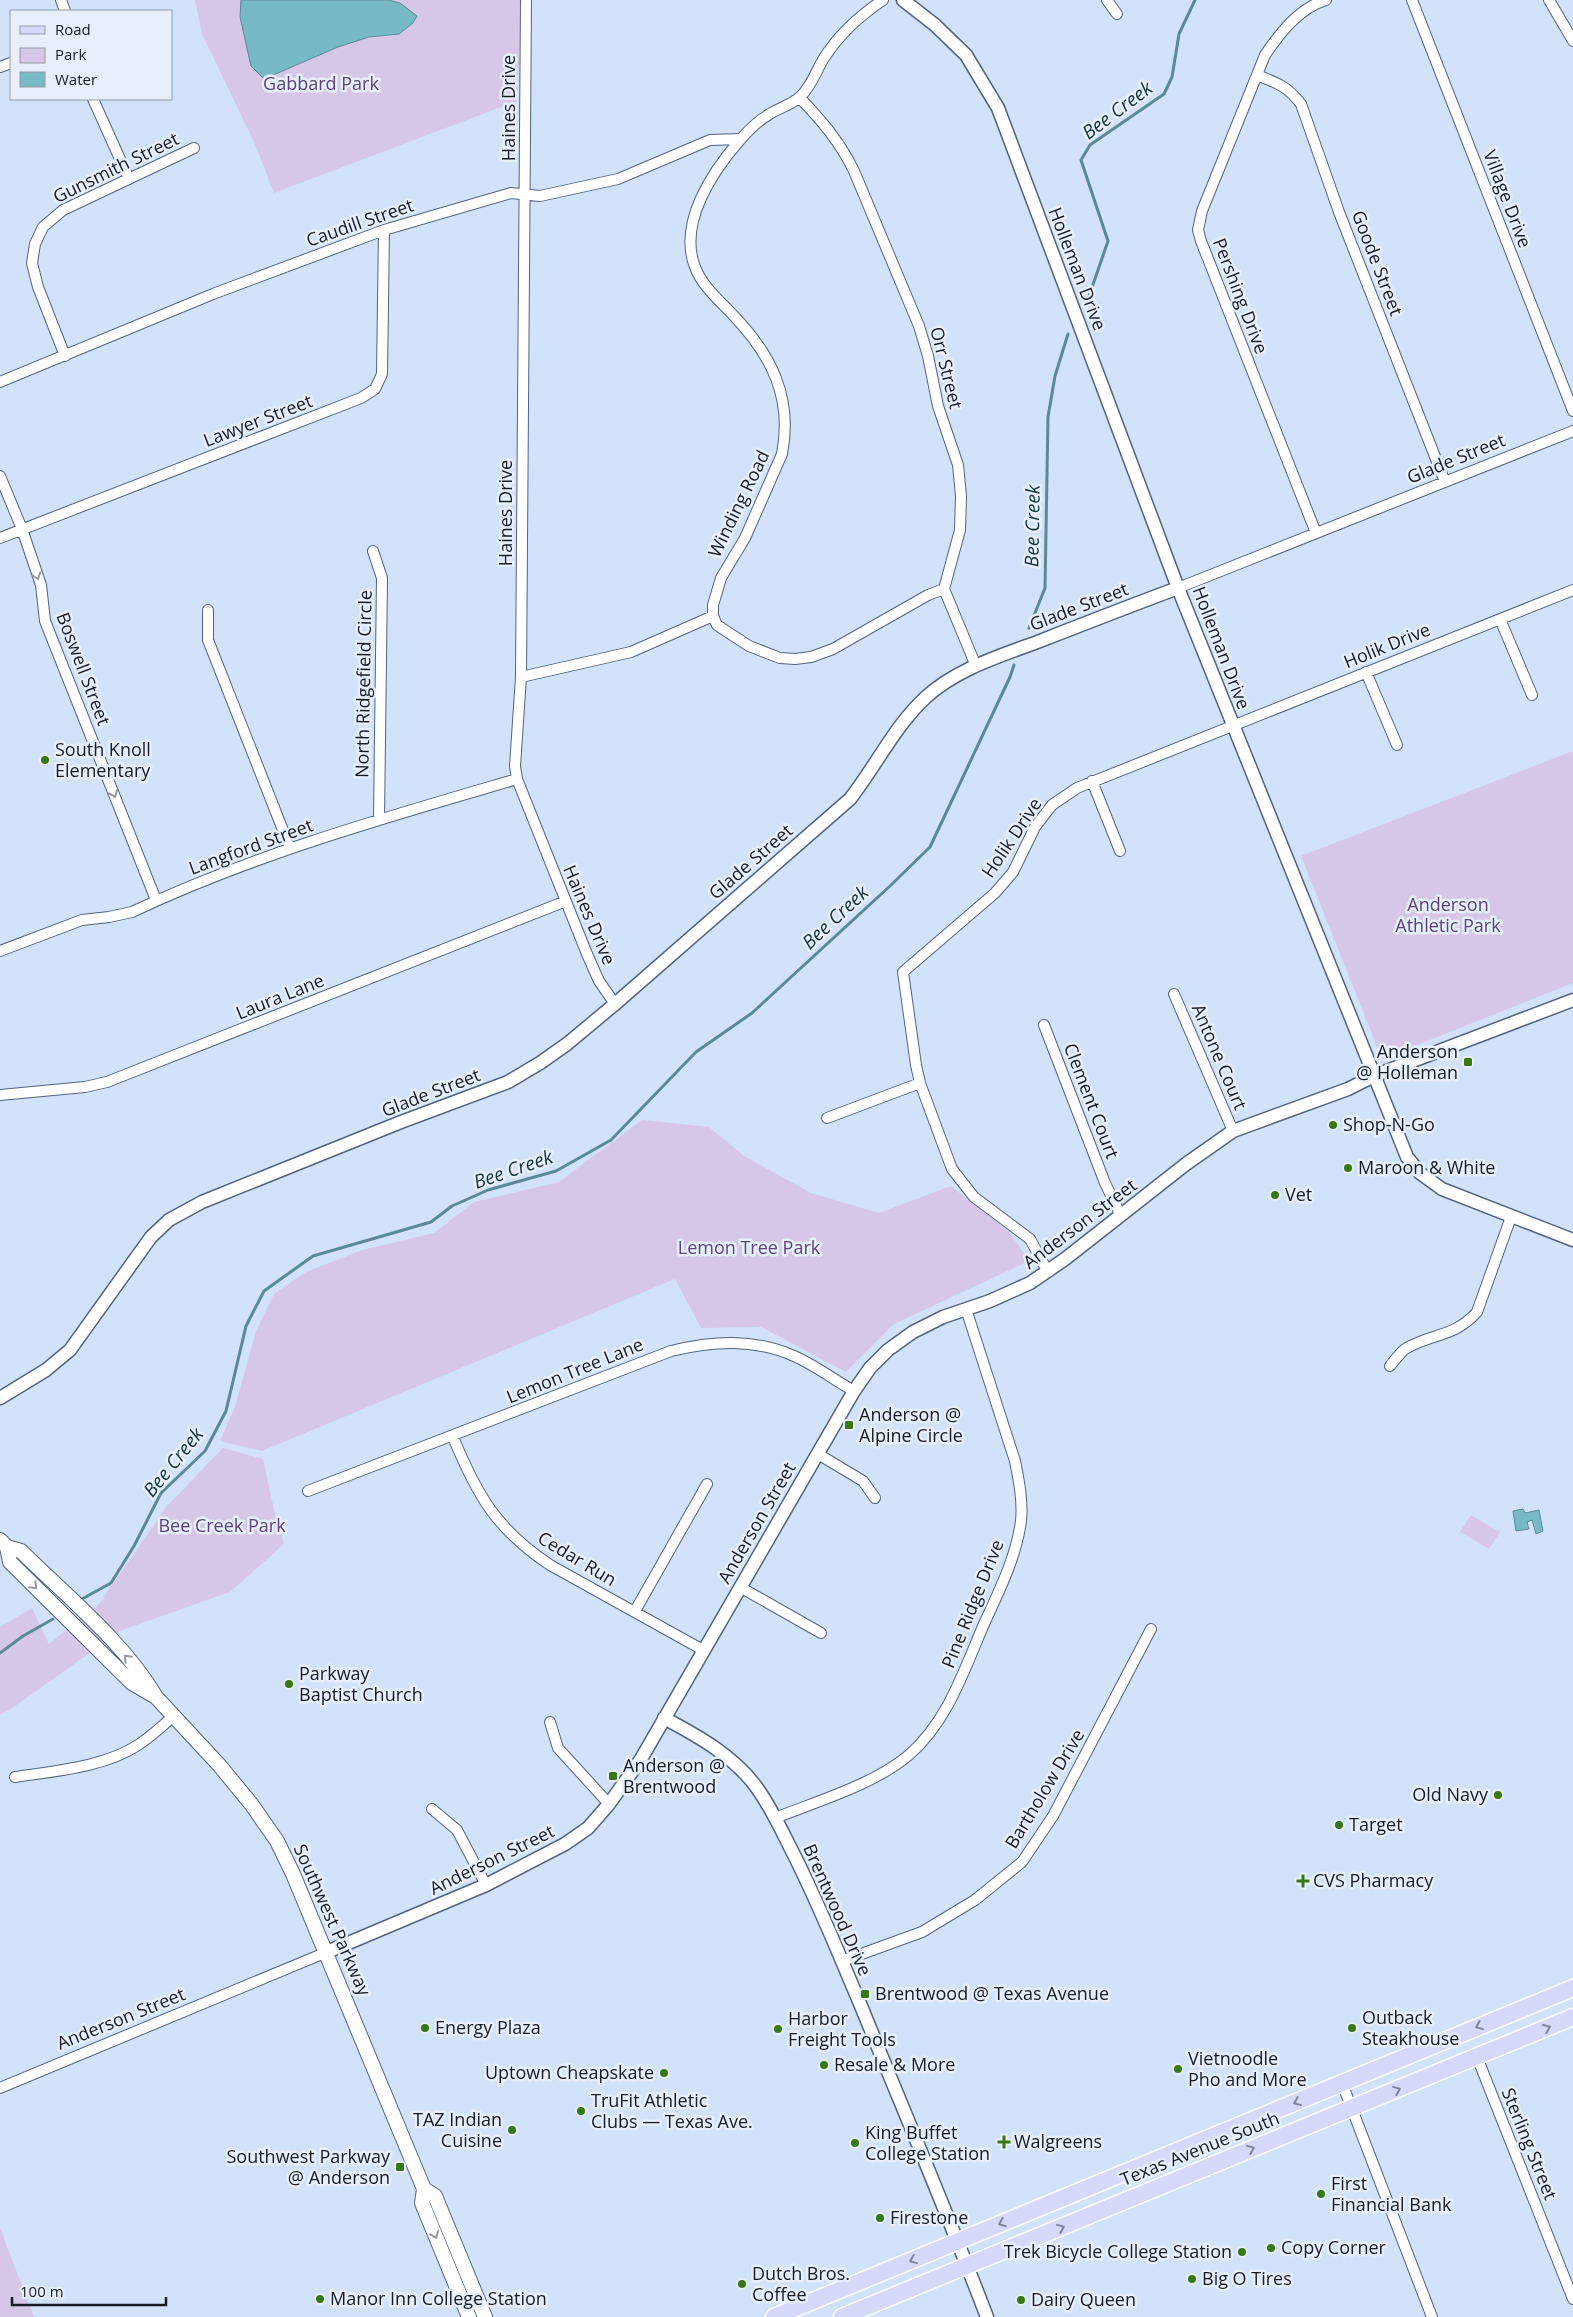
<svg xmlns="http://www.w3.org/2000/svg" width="1573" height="2317" font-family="'Open Sans',sans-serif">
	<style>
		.green { fill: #d6c7e9 }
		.water { fill: #77b9c4; stroke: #5a8a95 }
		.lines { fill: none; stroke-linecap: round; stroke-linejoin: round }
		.stream { stroke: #5a8a95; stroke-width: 3 }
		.minor-casing { stroke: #53647e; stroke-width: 12 }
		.tertiary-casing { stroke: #53647e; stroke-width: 15 }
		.secondary-casing { stroke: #53647e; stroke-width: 16 }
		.primary-casing { stroke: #fff; stroke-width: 19 }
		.minor { stroke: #fff; stroke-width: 10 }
		.tertiary { stroke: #fff; stroke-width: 12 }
		.secondary { stroke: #fff; stroke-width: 14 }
		.primary { stroke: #d7d9fa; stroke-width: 16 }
		.oneway { stroke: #96999d }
		.oneway2 { stroke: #80849b }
		.poi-dot { fill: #397712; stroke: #e6effb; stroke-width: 2 }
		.labels { text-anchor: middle; stroke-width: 5; stroke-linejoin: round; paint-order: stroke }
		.park-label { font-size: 18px; fill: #5f417c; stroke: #e6effb }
		.street-label { font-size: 18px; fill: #151c26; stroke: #e6effb }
		.poi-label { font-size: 18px; fill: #151c26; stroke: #e6effb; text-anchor: start }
		.water-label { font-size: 19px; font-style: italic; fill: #133439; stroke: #e6effb }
	</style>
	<rect width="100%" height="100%" fill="#d2e2fa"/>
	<path class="green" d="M 195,0 L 522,0 L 517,101 L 274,193 L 254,142 L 202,34 Z
		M 1573,751 L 1573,983 L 1382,1059 L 1301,856 Z
		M 642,1120 L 709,1127 L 744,1156 L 811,1193 L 879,1213 L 951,1186 L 1010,1233 L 1029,1261 L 894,1324 L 846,1372 L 761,1327 L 701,1328 L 675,1279 L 262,1451 L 220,1441 L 235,1407 L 256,1331 L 274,1294 L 306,1272 L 362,1250 L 434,1233 L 474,1202 L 559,1182 Z
		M 223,1448 L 263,1459 L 274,1510 L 284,1544 L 230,1592 L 122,1630 L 15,1706 L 0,1715 L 0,1627 L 32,1608 L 49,1644 L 99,1604 L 167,1506 Z
		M 1471,1515 L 1500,1532 L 1489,1549 L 1460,1532 Z
		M 0,2228 L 34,2317 L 0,2317 Z"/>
	<path class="water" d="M 241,0 L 388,0 L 400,3 L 417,16 L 413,23 L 399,34 L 369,37 L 338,47 L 264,79 L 251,66 L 240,17 Z
		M 1523,1509 L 1525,1513 L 1539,1510 L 1543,1531 L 1536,1534 L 1532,1520 L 1527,1522 L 1529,1529 L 1516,1531 L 1513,1511 Z"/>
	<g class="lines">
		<path class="stream" d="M 1088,299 L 1108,241 L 1081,160 L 1090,145 L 1164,94 L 1172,77 L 1179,34 L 1195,0
			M 1029,628 L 1045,588 L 1048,417 L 1055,376 L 1068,334
			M 82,1599 L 111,1583 L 134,1546 L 161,1493 L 205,1451 L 226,1411 L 246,1326 L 264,1291 L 313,1256 L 431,1222 L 452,1206 L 488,1190 L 556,1171 L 611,1140 L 696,1052 L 752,1013 L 890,886 L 930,847 L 1010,677 L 1014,665
			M 0,1653 L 23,1636 L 53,1619"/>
		<defs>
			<path id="minor" d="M 61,0 L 65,11
				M 526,0 L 521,677 L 515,766 L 517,779 L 587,954 L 599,981 L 615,1004
				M 883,0 C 859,16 840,33 824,58 C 816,71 812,85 801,96 C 792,105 778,108 768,115 C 758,121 747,132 740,140 C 712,172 678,223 695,267 C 702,286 719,300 732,314 C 771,354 793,397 782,454 L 745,538 L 721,578 L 713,605 L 713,616 L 717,625 L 749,646 L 780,658 L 795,659 L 811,657 L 833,649 L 928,595 L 944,589
				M 1107,0 L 1117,14
				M 1412,0 L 1573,411
				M 1549,0 L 1573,41
				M 0,67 L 11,63
				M 1259,76 C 1278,83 1288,87 1301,104 L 1339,212 L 1445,482
				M 800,98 C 822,121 840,142 854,171 L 919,326 L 928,356 L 938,406 L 958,465 L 961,496 L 960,530 L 944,589 L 976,666
				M 93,99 L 129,179
				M 65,356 L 38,287 L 32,263 L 35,244 L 43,227 L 63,210 L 194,148
				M 0,382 L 213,294 L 384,230 L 511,193 L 540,196 L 618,179 L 710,140 L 741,139
				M 0,476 L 22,529 L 41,585 L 45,621 L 156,900
				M 1316,533 L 1201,241 L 1198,230 L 1202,211 L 1265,55 C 1280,33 1299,8 1326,0
				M 0,538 L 361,398 L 375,389 L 382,374 L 384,230
				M 373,551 L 382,578 L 379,819
				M 1178,588 L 1573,431
				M 208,610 L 208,640 L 290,848
				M 1500,619 L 1532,695
				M 1366,672 L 1397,745
				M 521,677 L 631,652 L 713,616
				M 1092,781 L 1120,851
				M 0,951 L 82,920 L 109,917 L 132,912 C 255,854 387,817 517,779
				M 1174,994 L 1233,1131
				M 1044,1025 L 1105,1183 L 1121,1216
				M 0,1095 L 85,1087 L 107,1082 L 566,901
				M 827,1118 L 920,1083
				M 1048,1272 L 1030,1239 L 974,1197 L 952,1169 L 920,1083 L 916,1065 L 903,972 L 995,893 L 1013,872 L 1035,827 L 1052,805 L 1077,788 L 1573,590
				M 1390,1366 C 1394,1361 1400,1353 1405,1349 C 1431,1333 1454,1338 1477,1312 L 1511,1217
				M 453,1437 C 477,1495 496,1529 550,1565 L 703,1650
				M 818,1454 L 863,1481 L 875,1498
				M 308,1491 L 671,1351 C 712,1341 754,1338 794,1356 C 815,1365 834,1380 854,1391
				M 740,1587 L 821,1633
				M 635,1611 L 707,1484
				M 550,1722 L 558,1748 L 609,1804
				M 15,1777 C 54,1771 105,1767 138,1745 C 151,1737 163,1725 174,1716
				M 432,1809 L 457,1830 L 486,1885
				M 775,1818 C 818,1801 873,1785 909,1755 C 948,1721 964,1670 984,1624 C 999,1591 1016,1558 1021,1521 C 1023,1501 1019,1481 1015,1461 L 966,1309
				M 842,1961 L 922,1932 L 975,1900 L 1022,1862 L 1053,1816 L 1151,1629
				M 1477,2057 L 1573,2299
				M 1342,2083 L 1432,2317
				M 0,2088 L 327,1952"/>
			<path id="tertiary" d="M 903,0 L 935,25 L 966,55 L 998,108 L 1178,588 L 1407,1157 L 1420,1173 L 1442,1189 L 1573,1240
				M 0,1398 L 46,1370 L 70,1350 L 151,1237 L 169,1220 L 202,1202 L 401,1122 L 508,1082 L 540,1063 L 567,1044 L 615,1004 L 850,799 C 876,766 894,727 925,698 C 956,669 1000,656 1040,641 C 1086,623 1132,605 1178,588
				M 664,1718 C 698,1736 734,1756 757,1788 C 770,1806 780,1827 790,1847 C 817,1899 838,1952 861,2006 C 903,2109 947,2212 987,2317
				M 327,1952 L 486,1885 L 565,1844 L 588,1828 L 609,1804 L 641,1759 L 854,1391 L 870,1368 L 888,1350 L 913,1332 L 943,1317 L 990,1301 L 1030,1283 L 1065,1259 L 1186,1164 L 1233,1131 L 1348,1089 L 1376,1075 L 1573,1000"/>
			<path id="secondary" d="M 0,1540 L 7,1547 L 10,1562 L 132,1683 L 156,1697 L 220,1766 L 252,1805 L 277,1841 L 293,1874 L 424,2189 L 422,2203 L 469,2317
				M 7,1547 L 21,1551 C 66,1596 124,1642 156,1697
				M 424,2189 L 435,2196 L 485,2317"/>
			<path id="primary" d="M 774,2317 L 1573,1988
				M 842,2317 L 1573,2017"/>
		</defs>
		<use href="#minor" class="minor-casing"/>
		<use href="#tertiary" class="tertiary-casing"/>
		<use href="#secondary" class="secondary-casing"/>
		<use href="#primary" class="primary-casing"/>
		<use href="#minor" class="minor"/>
		<use href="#tertiary" class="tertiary"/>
		<use href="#secondary" class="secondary"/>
		<use href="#primary" class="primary"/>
	</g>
	<defs><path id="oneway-chevron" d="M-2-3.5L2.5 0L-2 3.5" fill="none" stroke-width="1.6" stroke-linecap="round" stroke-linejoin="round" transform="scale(1.25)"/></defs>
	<g class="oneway">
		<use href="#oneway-chevron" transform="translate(37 576) rotate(72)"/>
		<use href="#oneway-chevron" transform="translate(114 794) rotate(68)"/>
		<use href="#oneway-chevron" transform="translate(34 1586) rotate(45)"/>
		<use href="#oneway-chevron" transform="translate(127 1658) rotate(-134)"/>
		<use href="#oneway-chevron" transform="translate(435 2235) rotate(68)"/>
	</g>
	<g class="oneway2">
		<use href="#oneway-chevron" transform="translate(1479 2026) rotate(158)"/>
		<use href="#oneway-chevron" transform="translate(1547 2028) rotate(-22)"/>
		<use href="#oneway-chevron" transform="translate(1397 2090) rotate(-22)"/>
		<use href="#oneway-chevron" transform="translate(1297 2102) rotate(158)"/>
		<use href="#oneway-chevron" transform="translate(1251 2149) rotate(-22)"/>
		<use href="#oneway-chevron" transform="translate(1002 2223) rotate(158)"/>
		<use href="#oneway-chevron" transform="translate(1061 2228) rotate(-22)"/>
		<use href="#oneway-chevron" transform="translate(913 2260) rotate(158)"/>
	</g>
	<g class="poi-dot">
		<circle cx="45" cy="760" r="5"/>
		<rect x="1463" y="1057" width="10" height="10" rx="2.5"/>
		<circle cx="1333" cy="1125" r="5"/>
		<circle cx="1348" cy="1168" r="5"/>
		<circle cx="1275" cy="1195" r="5"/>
		<rect x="844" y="1420" width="10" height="10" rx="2.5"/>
		<circle cx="289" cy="1684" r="5"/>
		<rect x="608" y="1771" width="10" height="10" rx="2.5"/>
		<circle cx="1498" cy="1795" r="5"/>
		<circle cx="1339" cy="1825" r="5"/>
		<path d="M1300.5 1873.5h5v5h5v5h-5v5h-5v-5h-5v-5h5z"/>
		<rect x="860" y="1989" width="10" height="10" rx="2.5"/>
		<circle cx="425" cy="2028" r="5"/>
		<circle cx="1352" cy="2028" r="5"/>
		<circle cx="778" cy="2029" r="5"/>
		<circle cx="824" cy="2065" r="5"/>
		<circle cx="1178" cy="2069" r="5"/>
		<circle cx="664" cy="2073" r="5"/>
		<circle cx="581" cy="2111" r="5"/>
		<circle cx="512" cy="2130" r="5"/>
		<path d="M1001.5 2134.5h5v5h5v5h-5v5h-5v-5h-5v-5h5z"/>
		<circle cx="855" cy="2143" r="5"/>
		<rect x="395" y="2162" width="10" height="10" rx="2.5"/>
		<circle cx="1321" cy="2194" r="5"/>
		<circle cx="880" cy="2218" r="5"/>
		<circle cx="1271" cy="2248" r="5"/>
		<circle cx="1242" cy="2252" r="5"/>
		<circle cx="1192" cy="2279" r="5"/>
		<circle cx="742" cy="2284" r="5"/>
		<circle cx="320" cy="2299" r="5"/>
		<circle cx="1021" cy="2300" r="5"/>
	</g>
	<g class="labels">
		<g class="park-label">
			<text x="321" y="90">Gabbard Park</text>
			<text x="1448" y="911">Anderson<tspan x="1448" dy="21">Athletic Park</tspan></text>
			<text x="749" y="1254">Lemon Tree Park</text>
			<text x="222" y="1532">Bee Creek Park</text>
		</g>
		<g class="street-label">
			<text transform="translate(509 108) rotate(-90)" y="6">Haines Drive</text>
			<text transform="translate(116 168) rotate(-26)" y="6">Gunsmith Street</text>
			<text transform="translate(1507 199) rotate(69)" y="6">Village Drive</text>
			<text transform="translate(360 223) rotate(-19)" y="6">Caudill Street</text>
			<text transform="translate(1377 263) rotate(69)" y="6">Goode Street</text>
			<text transform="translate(1077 269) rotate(69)" y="6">Holleman Drive</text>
			<text transform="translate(1240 296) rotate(69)" y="6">Pershing Drive</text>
			<text transform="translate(946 368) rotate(76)" y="6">Orr Street</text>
			<text transform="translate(258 421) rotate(-21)" y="6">Lawyer Street</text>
			<text transform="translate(1456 459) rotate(-22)" y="6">Glade Street</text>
			<text transform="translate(739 504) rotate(-64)" y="6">Winding Road</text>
			<text transform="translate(506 513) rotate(-90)" y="6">Haines Drive</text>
			<text transform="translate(1079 607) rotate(-21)" y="6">Glade Street</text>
			<text transform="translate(1387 646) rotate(-22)" y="6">Holik Drive</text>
			<text transform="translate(1221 648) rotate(69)" y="6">Holleman Drive</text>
			<text transform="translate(83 669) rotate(69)" y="6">Boswell Street</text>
			<text transform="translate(364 684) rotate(-89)" y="6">North Ridgefield Circle</text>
			<text transform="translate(1012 838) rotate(-56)" y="6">Holik Drive</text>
			<text transform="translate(251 847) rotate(-20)" y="6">Langford Street</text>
			<text transform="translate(751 862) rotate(-41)" y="6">Glade Street</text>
			<text transform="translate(589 915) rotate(67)" y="6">Haines Drive</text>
			<text transform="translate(280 997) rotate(-22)" y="6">Laura Lane</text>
			<text transform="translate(1219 1057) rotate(67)" y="6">Antone Court</text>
			<text transform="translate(431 1093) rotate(-21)" y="6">Glade Street</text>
			<text transform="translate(1091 1101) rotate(69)" y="6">Clement Court</text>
			<text transform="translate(1080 1224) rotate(-37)" y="6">Anderson Street</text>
			<text transform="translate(575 1371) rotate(-22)" y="6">Lemon Tree Lane</text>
			<text transform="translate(757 1523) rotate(-60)" y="6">Anderson Street</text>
			<text transform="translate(577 1559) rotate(31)" y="6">Cedar Run</text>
			<text transform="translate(973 1604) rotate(-68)" y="6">Pine Ridge Drive</text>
			<text transform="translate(1045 1789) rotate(-59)" y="6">Bartholow Drive</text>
			<text transform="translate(492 1860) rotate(-26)" y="6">Anderson Street</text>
			<text transform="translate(837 1910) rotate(66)" y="6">Brentwood Drive</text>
			<text transform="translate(332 1920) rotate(66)" y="6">Southwest Parkway</text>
			<text transform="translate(121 2019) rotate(-22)" y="6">Anderson Street</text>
			<text transform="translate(1529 2144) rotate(68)" y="6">Sterling Street</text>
			<text transform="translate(1200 2149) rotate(-22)" y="6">Texas Avenue South</text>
		</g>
		<g class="poi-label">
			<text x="55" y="756">South Knoll<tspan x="55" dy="21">Elementary</tspan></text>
			<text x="1458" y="1058" text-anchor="end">Anderson<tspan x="1458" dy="21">@ Holleman</tspan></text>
			<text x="1343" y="1131">Shop-N-Go</text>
			<text x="1358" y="1174">Maroon &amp; White</text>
			<text x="1285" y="1201">Vet</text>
			<text x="859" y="1421">Anderson @<tspan x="859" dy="21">Alpine Circle</tspan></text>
			<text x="299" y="1680">Parkway<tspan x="299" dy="21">Baptist Church</tspan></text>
			<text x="623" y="1772">Anderson @<tspan x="623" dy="21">Brentwood</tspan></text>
			<text x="1488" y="1801" text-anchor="end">Old Navy</text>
			<text x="1349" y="1831">Target</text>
			<text x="1313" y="1887">CVS Pharmacy</text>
			<text x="875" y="2000">Brentwood @ Texas Avenue</text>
			<text x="1362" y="2024">Outback<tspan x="1362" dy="21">Steakhouse</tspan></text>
			<text x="788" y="2025">Harbor<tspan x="788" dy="21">Freight Tools</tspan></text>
			<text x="435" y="2034">Energy Plaza</text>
			<text x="1188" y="2065">Vietnoodle<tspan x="1188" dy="21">Pho and More</tspan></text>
			<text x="834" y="2071">Resale &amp; More</text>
			<text x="654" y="2079" text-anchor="end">Uptown Cheapskate</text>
			<text x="591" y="2107">TruFit Athletic<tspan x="591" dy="21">Clubs — Texas Ave.</tspan></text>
			<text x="502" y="2126" text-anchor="end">TAZ Indian<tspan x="502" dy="21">Cuisine</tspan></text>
			<text x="865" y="2139">King Buffet<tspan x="865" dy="21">College Station</tspan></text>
			<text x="1014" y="2148">Walgreens</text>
			<text x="390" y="2163" text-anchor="end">Southwest Parkway<tspan x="390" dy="21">@ Anderson</tspan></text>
			<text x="1331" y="2190">First<tspan x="1331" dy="21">Financial Bank</tspan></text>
			<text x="890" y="2224">Firestone</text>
			<text x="1281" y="2254">Copy Corner</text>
			<text x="1232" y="2258" text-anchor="end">Trek Bicycle College Station</text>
			<text x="752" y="2280">Dutch Bros.<tspan x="752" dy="21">Coffee</tspan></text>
			<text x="1202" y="2285">Big O Tires</text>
			<text x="330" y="2305">Manor Inn College Station</text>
			<text x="1031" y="2306">Dairy Queen</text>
		</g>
		<g class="water-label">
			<text transform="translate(1117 110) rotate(-37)" y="7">Bee Creek</text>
			<text transform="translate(1032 526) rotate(-89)" y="7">Bee Creek</text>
			<text transform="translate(835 917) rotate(-43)" y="7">Bee Creek</text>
			<text transform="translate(513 1169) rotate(-19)" y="7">Bee Creek</text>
			<text transform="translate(173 1462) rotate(-51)" y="7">Bee Creek</text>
		</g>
	</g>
	<rect x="10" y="10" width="162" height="90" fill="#e6effb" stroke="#929ba6"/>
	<rect x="20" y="26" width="25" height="8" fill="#d7d9fa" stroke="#929ba6"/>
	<text x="55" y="35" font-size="15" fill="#151c26">Road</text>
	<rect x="20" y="48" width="25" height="15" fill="#d6c7e9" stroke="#929ba6"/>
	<text x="55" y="60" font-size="15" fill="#151c26">Park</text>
	<rect x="20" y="72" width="25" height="15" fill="#77b9c4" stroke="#929ba6"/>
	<text x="55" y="85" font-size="15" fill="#151c26">Water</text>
	<path d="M12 2297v8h154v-8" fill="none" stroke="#151c26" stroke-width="2.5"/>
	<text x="20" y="2297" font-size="15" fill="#151c26" stroke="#e6effb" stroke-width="4" paint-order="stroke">100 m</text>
</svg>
